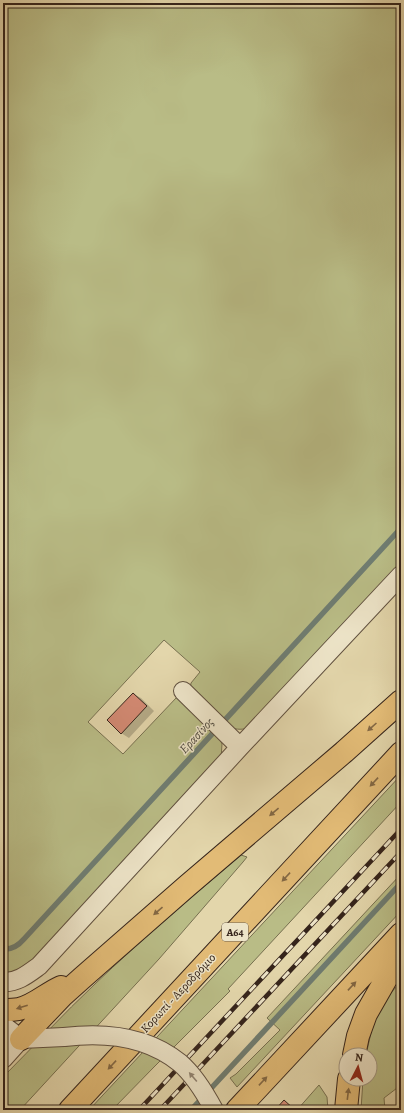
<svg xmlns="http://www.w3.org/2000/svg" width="404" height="1113" font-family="Alegreya,serif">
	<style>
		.green { fill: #b9bc86; stroke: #777050 }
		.shadow { fill: #0003 }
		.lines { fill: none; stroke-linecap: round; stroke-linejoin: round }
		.stream { stroke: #6f7d72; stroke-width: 5.5 }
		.building { fill: #d48a74; stroke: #35241b }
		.minor-casing { stroke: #60503f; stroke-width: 20 }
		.highway-casing { stroke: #35241b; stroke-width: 24 }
		.minor { stroke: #ede4c8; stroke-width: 18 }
		.highway { stroke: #e2bb76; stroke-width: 22 }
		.rail-casing { stroke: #35241b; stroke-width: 4.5 }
		.rail { stroke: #ede4c8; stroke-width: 3; stroke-dasharray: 9; stroke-linecap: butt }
		.minor-bridge-casing { stroke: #60503f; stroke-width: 20; stroke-linecap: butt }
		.minor-bridge { stroke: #ede4c8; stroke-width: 18 }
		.oneway { fill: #836844 }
		.oneway2 { fill: #918472 }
		.labels { text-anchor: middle; stroke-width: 3; stroke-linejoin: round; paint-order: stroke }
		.shield { fill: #ede4c8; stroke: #6c5e4f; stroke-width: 1 }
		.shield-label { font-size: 11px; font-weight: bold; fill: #35241b }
		.street-label { font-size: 12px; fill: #35241b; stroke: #ede4c8 }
		.water-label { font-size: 13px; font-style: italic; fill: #4d493f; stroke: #ede4c8 }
	</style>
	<rect width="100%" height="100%" fill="#e3d6ab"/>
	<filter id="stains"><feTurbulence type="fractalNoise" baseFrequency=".005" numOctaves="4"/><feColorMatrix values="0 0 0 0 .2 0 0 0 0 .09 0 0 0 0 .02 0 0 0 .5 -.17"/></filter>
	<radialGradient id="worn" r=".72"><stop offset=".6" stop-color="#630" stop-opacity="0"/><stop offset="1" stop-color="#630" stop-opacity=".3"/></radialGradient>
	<path class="green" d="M 3,3 L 401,3 L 401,564 L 251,727 C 243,730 237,730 229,727 L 190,691 L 191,683 L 200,672 L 164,640 L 88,722 L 123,754 L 177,697 L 218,734 L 222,744 L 221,759 L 32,963 L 11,974 L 3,973 Z
		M 401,775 L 401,802 L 228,989 L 230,991 L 154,1067 L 112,1110 L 89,1110 Z
		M 241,855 L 247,857 L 243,862 L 159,959 L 20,1110 L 3,1110 L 3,1077 C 34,1046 63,1014 95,984 C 142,939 192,897 241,855 Z
		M 401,874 L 401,911 L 237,1087 L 230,1078 L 236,1074 L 280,1030 L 267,1018 Z
		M 401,982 L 401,1085 L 384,1098 L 385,1110 L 361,1110 L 363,1079 L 370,1079 L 370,1055 L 366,1055 L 373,1024 L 383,1001 Z
		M 319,1085 L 327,1097 L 328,1110 L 297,1110 Z"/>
	<path class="shadow" d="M 133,694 L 141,698 L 154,711 L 129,738 L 121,733 Z
		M 285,1102 L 292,1106 L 297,1110 L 277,1110 Z"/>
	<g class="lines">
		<path class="stream" d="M 3,949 C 12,950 18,946 24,939 L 401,528
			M 191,1110 L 401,883"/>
	</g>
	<path class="building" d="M 133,693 L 147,706 L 121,734 L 107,720 Z
		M 284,1100 L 295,1110 L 275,1110 Z"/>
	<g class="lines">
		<defs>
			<path id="minor" d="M 183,691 L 240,747
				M 3,982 C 17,983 28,974 39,966 L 240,747 L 401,575
				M 3,1025 L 21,1039 L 64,1037
				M 3,1059 L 21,1039"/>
			<path id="highway" d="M 3,1010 C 8,1010 14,1010 19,1009 C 34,1006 47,993 61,987
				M 21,1039 L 63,995 L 82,978 L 187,886 L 344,752 L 401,701
				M 354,1055 L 358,1036 L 366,1014 L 386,979 L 401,958
				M 70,1110 L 401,753
				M 237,1110 L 401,934
				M 346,1110 L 349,1079"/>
		</defs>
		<use href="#minor" class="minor-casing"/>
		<use href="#highway" class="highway-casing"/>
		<use href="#minor" class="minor"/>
		<use href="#highway" class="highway"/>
		<defs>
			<path id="rail" d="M 139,1110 L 401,829
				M 160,1110 L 401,852"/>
		</defs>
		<use href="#rail" class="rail-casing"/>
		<use href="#rail" class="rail"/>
		<defs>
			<path id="minor-bridge" d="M 64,1037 C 105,1032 147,1036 180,1063 C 195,1076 205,1093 214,1110"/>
		</defs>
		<use href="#minor-bridge" class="minor-bridge-casing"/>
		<use href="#minor-bridge" class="minor-bridge"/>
	</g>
	<defs><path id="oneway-solid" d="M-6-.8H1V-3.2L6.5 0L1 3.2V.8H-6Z"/></defs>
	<g class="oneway">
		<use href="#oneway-solid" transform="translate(372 727) rotate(138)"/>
		<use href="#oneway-solid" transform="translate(374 782) rotate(133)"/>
		<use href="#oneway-solid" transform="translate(274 812) rotate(140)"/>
		<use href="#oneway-solid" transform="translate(286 877) rotate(133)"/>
		<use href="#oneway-solid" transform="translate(158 911) rotate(139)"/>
		<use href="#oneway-solid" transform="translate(352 986) rotate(-47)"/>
		<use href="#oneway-solid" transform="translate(22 1007) rotate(163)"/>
		<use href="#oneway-solid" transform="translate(112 1065) rotate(133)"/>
		<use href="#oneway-solid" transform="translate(263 1081) rotate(-47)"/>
		<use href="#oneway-solid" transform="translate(348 1094) rotate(-83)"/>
	</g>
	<use class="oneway2" href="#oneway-solid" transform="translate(193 1077) rotate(-130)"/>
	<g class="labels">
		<rect class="shield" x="222" y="923" width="26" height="18" rx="3"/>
		<g class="shield-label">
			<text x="235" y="936">Α64</text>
		</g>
		<g class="street-label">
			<text transform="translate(178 993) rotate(-47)" y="4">Κορωπί - Αεροδρόμιο</text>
		</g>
		<g class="water-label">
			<text transform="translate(196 735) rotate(-47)" y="5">Ερασίνος</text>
		</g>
	</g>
	<rect width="404" height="1113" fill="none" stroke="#e3d6ab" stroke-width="16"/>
	<rect x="4" y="4" width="396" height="1105" fill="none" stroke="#35241b" stroke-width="2"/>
	<rect x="8" y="8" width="388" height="1097" fill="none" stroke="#35241b"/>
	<g transform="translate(358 1067) rotate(6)"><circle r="19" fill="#ede4c8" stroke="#a39783"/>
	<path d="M0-3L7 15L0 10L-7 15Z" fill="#8f2418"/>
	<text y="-6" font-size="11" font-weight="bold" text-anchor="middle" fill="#35241b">N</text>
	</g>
	<rect width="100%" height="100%" filter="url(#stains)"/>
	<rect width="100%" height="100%" fill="url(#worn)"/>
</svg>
